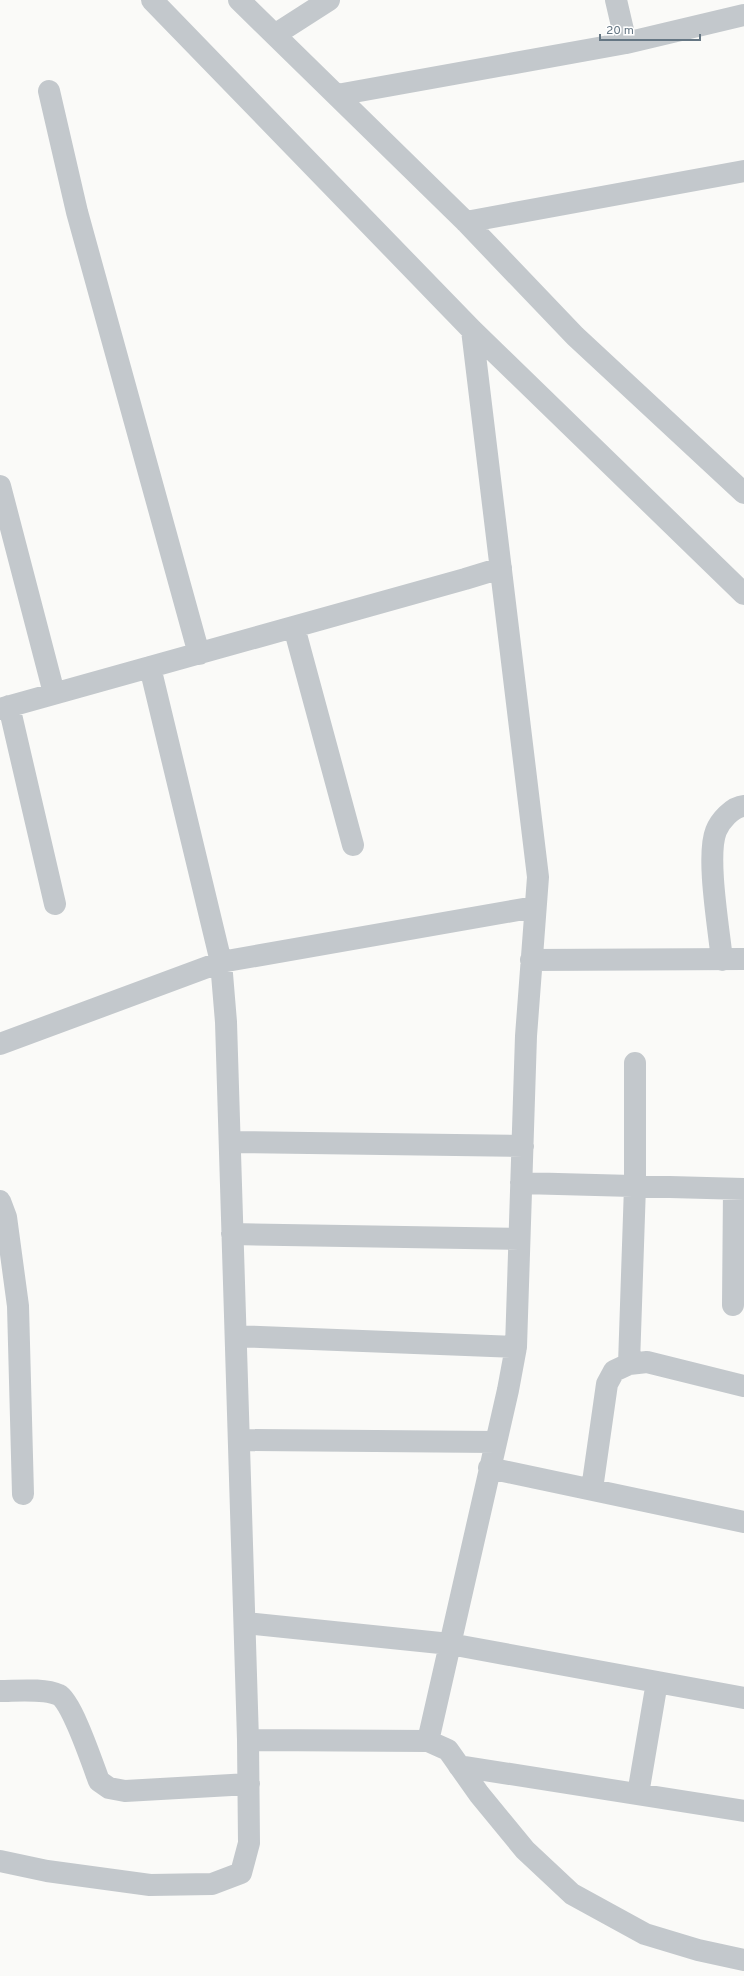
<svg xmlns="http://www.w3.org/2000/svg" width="744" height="1976" font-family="Overpass,sans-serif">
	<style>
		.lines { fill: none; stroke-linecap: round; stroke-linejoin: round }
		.street { stroke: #c3c8cc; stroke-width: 22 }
	</style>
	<rect width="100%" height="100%" fill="#fafaf8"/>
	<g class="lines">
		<path class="street" d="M 152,0 L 472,330 L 744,594
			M 239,0 L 466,222 L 575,336 L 744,493
			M 616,0 L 626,43
			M 276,34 L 329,0
			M 49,91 L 77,212 L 199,654
			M 337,95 L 626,43 L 744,15
			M 466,222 L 744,171
			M 0,486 L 54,693
			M 294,627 L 353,845
			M 9,706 L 55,904
			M 0,709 L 465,579 L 501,568
			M 531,960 L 744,959
			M 722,960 C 719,930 706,856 716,831 C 720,821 732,807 744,806
			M 0,1044 L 221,962 L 535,907
			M 230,1142 L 523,1146
			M 521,1183 L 744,1189
			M 0,1201 L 6,1217 L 18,1306 L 23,1494
			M 232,1234 L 519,1239
			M 733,1305 L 734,1189
			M 236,1336 L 516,1347
			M 629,1364 L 635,1186 L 635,1063
			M 239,1440 L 496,1442
			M 489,1468 L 744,1522
			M 592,1489 L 607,1384 L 614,1371 L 629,1364 L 647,1362 L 744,1386
			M 245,1623 L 450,1644 L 744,1698
			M 0,1691 C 16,1691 44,1688 59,1695 C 71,1700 93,1765 99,1781 L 109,1788 L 125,1791 L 249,1784
			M 248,1740 L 428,1741 L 448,1750 L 479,1794 L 525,1850 L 572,1894 L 645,1934 L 698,1950 L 744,1960
			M 428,1741 L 508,1390 L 516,1347 L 526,1036 L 538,877 L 472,330
			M 459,1766 L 744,1811
			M 638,1794 L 657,1682
			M 0,1861 L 47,1871 L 150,1885 L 212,1884 L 241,1873 L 249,1843 L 248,1740 L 226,1022 L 221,962 L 150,667"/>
	</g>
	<path d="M600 34v6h100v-6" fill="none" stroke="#657683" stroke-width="2"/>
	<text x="606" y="34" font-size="12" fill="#657683" stroke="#ffffff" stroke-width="3" paint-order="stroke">20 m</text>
</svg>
